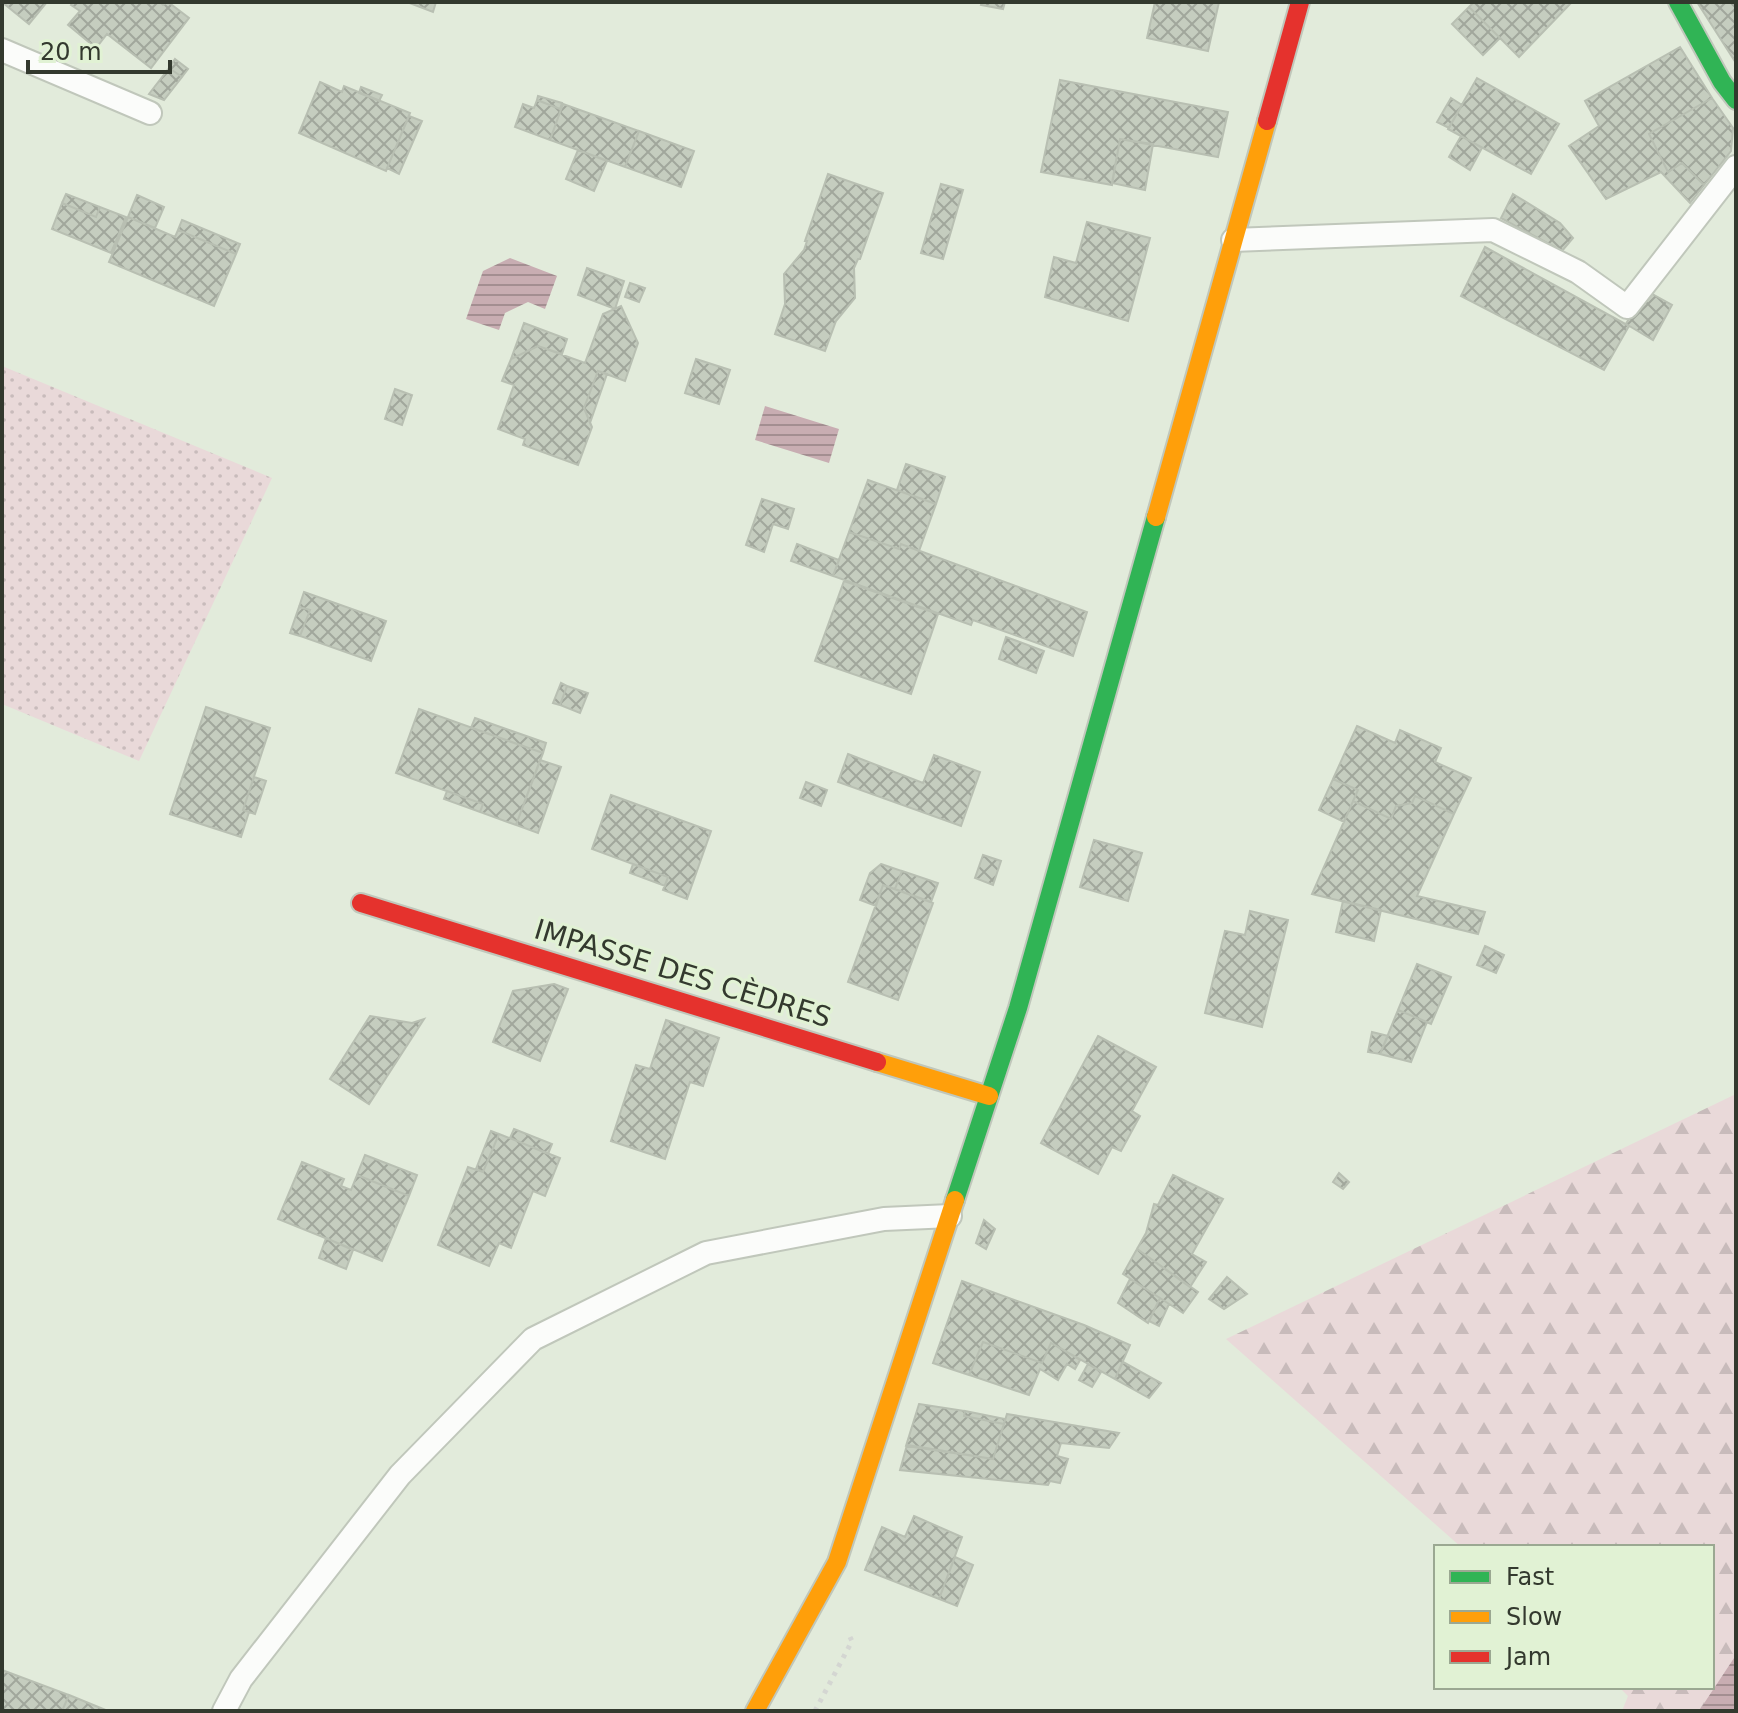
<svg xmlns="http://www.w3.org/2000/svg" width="1738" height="1713" font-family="'DejaVu Sans',sans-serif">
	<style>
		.grass { fill: url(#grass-dots) }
		.forest { fill: url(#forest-firs) }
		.water { fill: url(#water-rules) }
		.building { fill: url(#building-cross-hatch); stroke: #b8bfb2; stroke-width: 2 }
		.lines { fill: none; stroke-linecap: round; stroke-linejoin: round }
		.lane-casing { stroke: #c0c7bb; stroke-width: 26 }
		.fast-casing { stroke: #c0c7bb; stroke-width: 22 }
		.slow-casing { stroke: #c0c7bb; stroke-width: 22 }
		.jam-casing { stroke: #c0c7bb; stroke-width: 22 }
		.path { stroke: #d4d6d2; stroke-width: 5; stroke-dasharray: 4 6; stroke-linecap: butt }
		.lane { stroke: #fbfcfa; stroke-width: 22 }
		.fast { stroke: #30b455; stroke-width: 18 }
		.slow { stroke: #ff9f0a; stroke-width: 18 }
		.jam { stroke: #e5322d; stroke-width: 18 }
		.labels { text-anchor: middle; stroke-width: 6; stroke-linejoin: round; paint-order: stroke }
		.street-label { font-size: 28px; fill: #33392e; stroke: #e1f2d4 }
	</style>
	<defs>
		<pattern id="grass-dots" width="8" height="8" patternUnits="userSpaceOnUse" patternTransform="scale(2)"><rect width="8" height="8" fill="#e9d9d9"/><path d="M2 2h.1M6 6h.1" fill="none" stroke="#c8bbbb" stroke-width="1.8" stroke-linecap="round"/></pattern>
		<pattern id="forest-firs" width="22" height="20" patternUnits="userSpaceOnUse" patternTransform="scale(2)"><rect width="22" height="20" fill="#e9d9d9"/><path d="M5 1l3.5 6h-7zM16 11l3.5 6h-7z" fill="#c8bbbb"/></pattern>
		<pattern id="water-rules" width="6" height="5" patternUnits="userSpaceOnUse" patternTransform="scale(2)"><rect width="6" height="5" fill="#c8adb2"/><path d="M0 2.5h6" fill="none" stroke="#a38e91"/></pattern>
		<pattern id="building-cross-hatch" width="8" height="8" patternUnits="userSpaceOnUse" patternTransform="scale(2)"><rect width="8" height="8" fill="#c5cdbf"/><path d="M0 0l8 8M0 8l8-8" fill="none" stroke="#a1a79c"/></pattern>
	</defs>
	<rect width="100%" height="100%" fill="#e2ebdb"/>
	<path class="grass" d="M 2,366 L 272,478 L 139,761 L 2,704 Z"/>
	<path class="forest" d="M 1736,1094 L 1736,1711 L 1622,1711 L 1628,1696 L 1619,1687 L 1712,1687 L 1712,1547 L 1461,1547 L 1226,1339 Z"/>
	<path class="water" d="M 510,258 L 557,276 L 545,309 L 528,302 L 505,313 L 499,330 L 466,319 L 483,271 Z
		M 765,406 L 839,429 L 829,463 L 755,440 Z
		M 1736,1655 L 1736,1711 L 1699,1711 Z"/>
	<path class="building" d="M 2,2 L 47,2 L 29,24 Z
		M 73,2 L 160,2 L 163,5 L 168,2 L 189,18 L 151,68 L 107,34 L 96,48 L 68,25 L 80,11 L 71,5 Z
		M 407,2 L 436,2 L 433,12 Z
		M 982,2 L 1005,2 L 1003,9 L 981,5 Z
		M 1155,2 L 1219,2 L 1208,51 L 1147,38 Z
		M 1474,2 L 1572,2 L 1519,57 L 1469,7 Z
		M 1697,2 L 1736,2 L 1736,63 Z
		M 1469,7 L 1500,38 L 1483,55 L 1452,24 Z
		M 1680,47 L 1712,98 L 1649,134 L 1668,172 L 1682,163 L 1704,185 L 1690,203 L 1661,172 L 1606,199 L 1569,146 L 1599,126 L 1585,101 Z
		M 175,59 L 188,69 L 182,77 L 169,68 Z
		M 169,68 L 182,77 L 164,100 L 149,94 Z
		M 1477,78 L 1559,124 L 1531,174 L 1448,129 Z
		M 1060,80 L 1228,112 L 1218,157 L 1120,139 L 1112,185 L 1041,172 Z
		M 320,82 L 342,92 L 344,86 L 410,113 L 386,171 L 299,133 Z
		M 361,87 L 382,95 L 379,101 L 359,93 Z
		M 538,96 L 562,103 L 560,109 L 537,100 Z
		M 1451,98 L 1462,105 L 1449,128 L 1437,122 Z
		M 1712,98 L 1733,128 L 1731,151 L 1704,185 L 1682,163 L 1668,172 L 1649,134 Z
		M 537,100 L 560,109 L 563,104 L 550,140 L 515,127 L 523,104 L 534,108 Z
		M 563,104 L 639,131 L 625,167 L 550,140 Z
		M 409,116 L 422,121 L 399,174 L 387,168 Z
		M 639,131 L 694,151 L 681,187 L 625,167 Z
		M 1461,136 L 1482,148 L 1470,170 L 1449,157 Z
		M 1120,139 L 1153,144 L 1145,190 L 1112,183 Z
		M 578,150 L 607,161 L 594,191 L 566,179 Z
		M 828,174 L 883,193 L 860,259 L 858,259 L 854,268 L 855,298 L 836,321 L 825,351 L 775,334 L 785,304 L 784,274 L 804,250 L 807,241 L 805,241 Z
		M 941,184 L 963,190 L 943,259 L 921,253 Z
		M 66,194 L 100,207 L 96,217 L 62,203 Z
		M 1513,194 L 1560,223 L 1573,238 L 1562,251 L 1501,218 Z
		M 137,195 L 164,207 L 155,228 L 128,217 Z
		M 62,203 L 96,217 L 100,207 L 126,217 L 111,253 L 52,229 Z
		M 128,217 L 175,237 L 178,230 L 236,254 L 214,306 L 109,262 Z
		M 182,220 L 240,244 L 236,254 L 178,230 Z
		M 1087,222 L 1150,238 L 1128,321 L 1045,297 L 1054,257 L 1076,263 Z
		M 1485,247 L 1629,326 L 1604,370 L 1461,296 Z
		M 587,268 L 624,281 L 615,309 L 578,295 Z
		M 630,283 L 645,288 L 639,302 L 625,297 Z
		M 1645,290 L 1672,305 L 1653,340 L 1626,324 Z
		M 621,306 L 638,343 L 625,381 L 598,371 L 584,408 L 592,427 L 578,465 L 523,445 L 525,439 L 498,429 L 514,385 L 502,381 L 511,359 L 538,346 L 585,363 L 603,314 Z
		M 524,323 L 567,339 L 562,354 L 538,346 L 511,359 Z
		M 696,359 L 730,370 L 719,404 L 685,393 Z
		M 598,371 L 607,374 L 590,423 L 584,408 Z
		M 395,389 L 412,395 L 402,425 L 385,419 Z
		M 906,464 L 945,477 L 936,504 L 897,490 Z
		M 868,480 L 936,504 L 919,551 L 901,544 L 899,549 L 849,532 Z
		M 762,499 L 794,509 L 788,529 L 773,524 L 764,552 L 746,545 Z
		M 849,532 L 899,549 L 901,544 L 1087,612 L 1073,656 L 973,620 L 971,625 L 833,576 Z
		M 797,544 L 839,560 L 833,576 L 791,561 Z
		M 844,581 L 938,614 L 911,694 L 815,661 Z
		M 304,592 L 386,621 L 371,661 L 300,636 L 310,610 L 299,607 Z
		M 299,607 L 310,610 L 300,636 L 290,633 Z
		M 1006,637 L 1044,651 L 1036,673 L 999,659 Z
		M 561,683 L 567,686 L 560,705 L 553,703 Z
		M 567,686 L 588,693 L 580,713 L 560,705 Z
		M 206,707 L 270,728 L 243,810 L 249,812 L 241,837 L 170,814 Z
		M 419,709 L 543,753 L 516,825 L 480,812 L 483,804 L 396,773 Z
		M 475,718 L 546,743 L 543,753 L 471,728 Z
		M 1357,726 L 1395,743 L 1400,730 L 1441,748 L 1435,762 L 1471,778 L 1454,814 L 1415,796 L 1412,803 L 1396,806 L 1391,819 L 1353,801 L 1358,790 L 1333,779 Z
		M 848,754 L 923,783 L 934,755 L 980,772 L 961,826 L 838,782 Z
		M 540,760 L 561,767 L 538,833 L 516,825 Z
		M 254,777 L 266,781 L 255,814 L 243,810 Z
		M 1333,779 L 1358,790 L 1344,822 L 1319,810 Z
		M 806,782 L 827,790 L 821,806 L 800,798 Z
		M 447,791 L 483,804 L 480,812 L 444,799 Z
		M 611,795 L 711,831 L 687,899 L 663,890 L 668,877 L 592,849 Z
		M 1415,796 L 1454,814 L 1417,896 L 1485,912 L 1478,934 L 1312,894 L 1353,801 L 1391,819 L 1396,806 L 1412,803 Z
		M 1094,840 L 1142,853 L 1128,901 L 1080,887 Z
		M 983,855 L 1001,861 L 993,885 L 975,878 Z
		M 633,864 L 668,877 L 665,886 L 630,873 Z
		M 881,864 L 902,871 L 895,889 L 883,885 L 876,906 L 860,900 L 870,873 Z
		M 902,871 L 938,883 L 931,902 L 895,889 Z
		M 883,885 L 933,903 L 898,1000 L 848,982 Z
		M 1343,901 L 1381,910 L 1374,941 L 1336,932 Z
		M 1250,911 L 1288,920 L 1262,1027 L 1205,1013 L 1225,931 L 1245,935 Z
		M 1485,946 L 1504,955 L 1496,973 L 1477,965 Z
		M 1417,964 L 1451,977 L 1431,1024 L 1398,1010 Z
		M 554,984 L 568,989 L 540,1061 L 493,1042 L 513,991 Z
		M 1398,1010 L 1427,1022 L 1411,1062 L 1380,1054 Z
		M 370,1016 L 412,1023 L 424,1019 L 369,1104 L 330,1079 Z
		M 666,1020 L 719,1038 L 703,1086 L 690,1082 L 665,1159 L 611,1141 L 636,1065 L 650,1069 Z
		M 1372,1032 L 1388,1036 L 1380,1054 L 1368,1052 Z
		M 1098,1036 L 1156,1067 L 1132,1111 L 1140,1116 L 1121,1151 L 1112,1147 L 1098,1174 L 1041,1143 Z
		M 514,1129 L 552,1144 L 548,1154 L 510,1138 Z
		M 491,1131 L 499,1134 L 483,1172 L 476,1169 Z
		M 499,1134 L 560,1158 L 545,1196 L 533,1191 L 511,1248 L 499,1243 L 489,1266 L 438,1245 L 468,1167 L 483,1172 Z
		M 365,1155 L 417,1175 L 409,1196 L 357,1175 Z
		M 302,1162 L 344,1179 L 341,1186 L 351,1190 L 357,1175 L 409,1196 L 382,1261 L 278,1219 Z
		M 1339,1173 L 1349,1182 L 1343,1189 L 1333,1182 Z
		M 1173,1175 L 1223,1199 L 1192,1254 L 1206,1262 L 1190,1287 L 1137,1249 L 1146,1233 L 1154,1204 L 1158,1205 Z
		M 984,1220 L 995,1229 L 986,1249 L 976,1243 Z
		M 326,1238 L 353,1250 L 346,1269 L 319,1258 Z
		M 1137,1249 L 1198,1292 L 1183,1313 L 1123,1274 Z
		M 1227,1277 L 1247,1294 L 1224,1309 L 1209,1299 Z
		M 1130,1279 L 1160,1298 L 1148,1323 L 1118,1303 Z
		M 962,1281 L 1084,1325 L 1130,1345 L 1115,1379 L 1051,1343 L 1042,1363 L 983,1342 L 969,1375 L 933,1363 Z
		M 1160,1298 L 1169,1304 L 1159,1326 L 1149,1321 Z
		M 983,1342 L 1042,1363 L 1051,1343 L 1080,1360 L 1075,1369 L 1067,1364 L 1058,1380 L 1040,1369 L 1029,1395 L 969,1375 Z
		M 1123,1362 L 1161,1383 L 1149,1398 L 1115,1379 Z
		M 1088,1364 L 1101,1372 L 1092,1387 L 1079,1380 Z
		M 919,1404 L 965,1411 L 964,1416 L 1004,1424 L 993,1459 L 906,1446 Z
		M 965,1411 L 1005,1419 L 1004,1424 L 964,1416 Z
		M 1007,1414 L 1119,1433 L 1109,1448 L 1061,1443 L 1057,1456 L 1068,1459 L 1060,1483 L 1050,1481 L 1048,1485 L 900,1470 L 907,1445 L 993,1459 Z
		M 914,1516 L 962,1537 L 939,1599 L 865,1570 L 882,1527 L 905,1537 Z
		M 955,1557 L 973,1565 L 957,1606 L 939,1599 Z
		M 2,1670 L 69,1695 L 62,1711 L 2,1711 Z
		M 69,1695 L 108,1711 L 62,1711 Z"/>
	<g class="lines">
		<defs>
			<path id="lane" d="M 2,50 L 150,113
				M 1233,240 L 1493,230 L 1578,272 L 1627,307 L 1736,167
				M 224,1711 L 241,1679 L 400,1475 L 533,1339 L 706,1253 L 884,1219 L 950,1216"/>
			<path id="fast" d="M 1678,2 L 1722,82 L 1736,100
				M 955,1200 L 1018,1008 L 1156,517"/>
			<path id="slow" d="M 1156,517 L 1267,121
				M 877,1062 L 989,1096
				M 755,1711 L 837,1562 L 955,1200"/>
			<path id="jam" d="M 1267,121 L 1300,2
				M 361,903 L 877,1062"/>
		</defs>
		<use href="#lane" class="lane-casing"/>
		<use href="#fast" class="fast-casing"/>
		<use href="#slow" class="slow-casing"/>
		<use href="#jam" class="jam-casing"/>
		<path class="path" d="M 815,1711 L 852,1641 L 850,1637"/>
		<use href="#lane" class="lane"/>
		<use href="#fast" class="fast"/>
		<use href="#slow" class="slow"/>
		<use href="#jam" class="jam"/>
	</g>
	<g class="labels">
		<g class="street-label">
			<text transform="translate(683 973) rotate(17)" y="10">IMPASSE DES CÈDRES</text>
		</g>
	</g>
	<rect width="1738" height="1713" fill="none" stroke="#33392e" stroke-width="8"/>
	<rect x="1434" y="1545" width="280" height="144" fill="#e1f2d4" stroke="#9ba892" stroke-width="2"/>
	<rect x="1450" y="1571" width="40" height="12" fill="#30b455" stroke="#9ba892" stroke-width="2"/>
	<text x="1506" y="1585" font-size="24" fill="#33392e">Fast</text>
	<rect x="1450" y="1611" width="40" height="12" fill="#ff9f0a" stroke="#9ba892" stroke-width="2"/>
	<text x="1506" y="1625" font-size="24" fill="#33392e">Slow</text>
	<rect x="1450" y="1651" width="40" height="12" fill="#e5322d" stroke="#9ba892" stroke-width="2"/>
	<text x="1506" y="1665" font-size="24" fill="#33392e">Jam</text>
	<path d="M28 60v12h142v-12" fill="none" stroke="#33392e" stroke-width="4"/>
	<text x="40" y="60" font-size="24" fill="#33392e" stroke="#e1f2d4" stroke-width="6" paint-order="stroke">20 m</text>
</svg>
